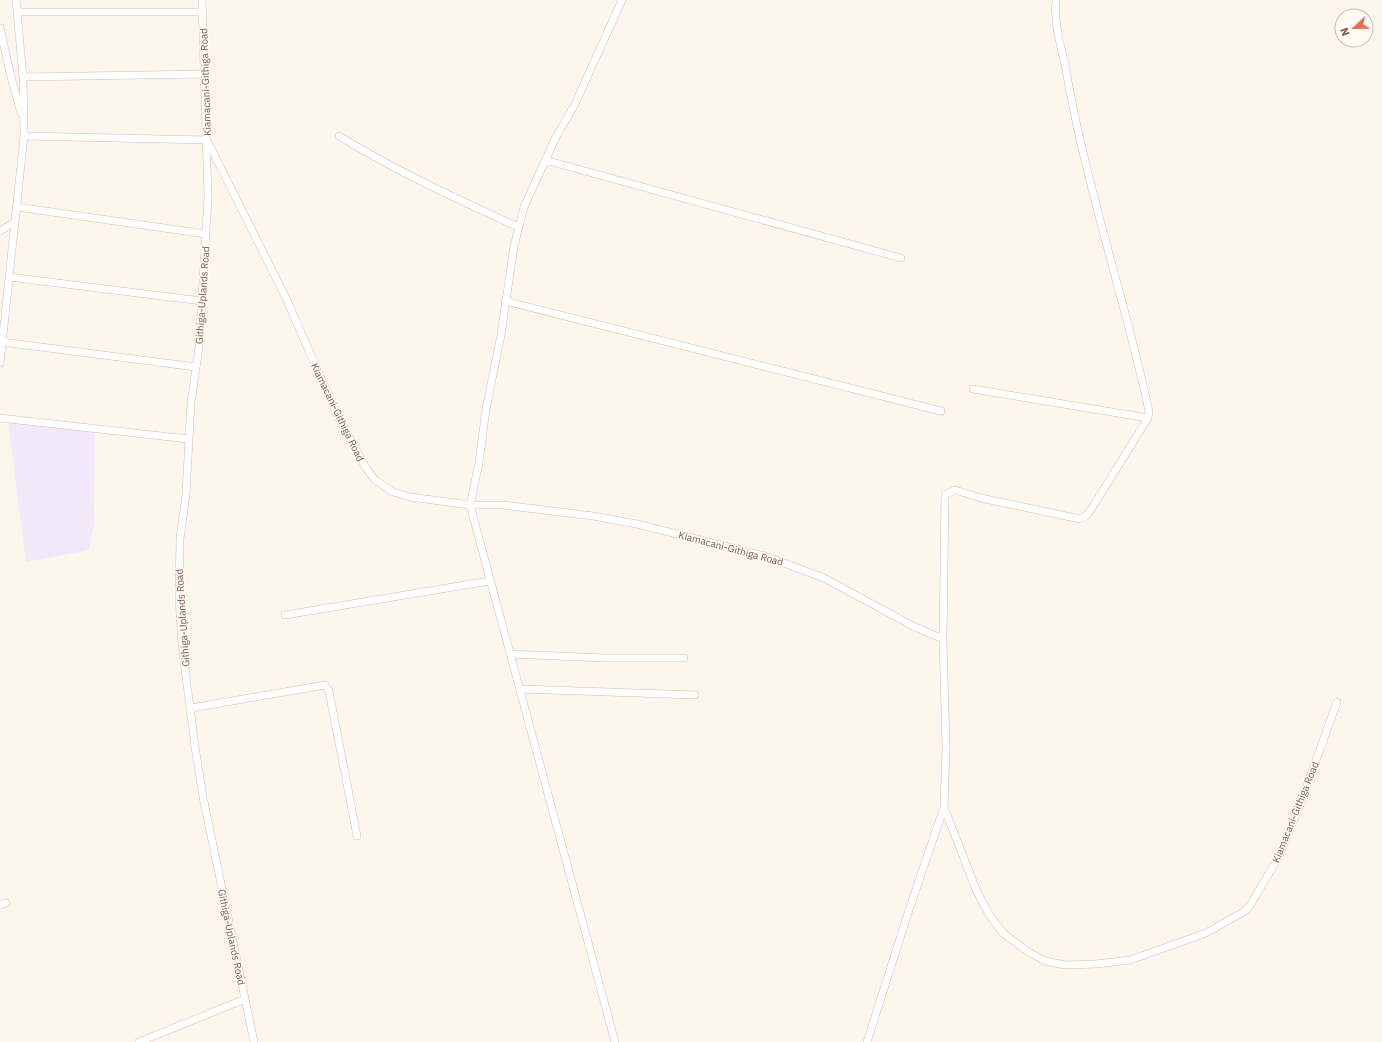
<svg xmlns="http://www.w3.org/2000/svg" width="1382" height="1042" font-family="'IBM Plex Sans',sans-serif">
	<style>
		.education { fill: #f3e8fa }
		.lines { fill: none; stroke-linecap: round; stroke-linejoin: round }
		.minor-casing { stroke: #d1beb0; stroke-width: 8 }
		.minor { stroke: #fff; stroke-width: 7 }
		.labels { text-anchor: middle; stroke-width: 3; stroke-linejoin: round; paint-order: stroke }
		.street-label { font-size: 10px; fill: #7a5c4d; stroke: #fffaf3 }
	</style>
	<rect width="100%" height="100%" fill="#fdf6ec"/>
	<path class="education" d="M 8,421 L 95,432 L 94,524 L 89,550 L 26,562 Z"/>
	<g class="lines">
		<defs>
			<path id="minor" d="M 202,0 L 208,198 L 199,347 L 191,403 L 186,494 L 180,539 L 179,597 L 182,645 L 195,747 L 203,797 L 254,1042
				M 17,12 L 202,12
				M 0,28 L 11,77 L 21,113
				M 23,77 L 204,74
				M 24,136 L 207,140
				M 339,136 C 396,171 457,199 518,227
				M 207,140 L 286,298 L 337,415 L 366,468 L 375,480 L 393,492 L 410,497 L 470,505 L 503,505 L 593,516 L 637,524 L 765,556 L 824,578 L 913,626 L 943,639 L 946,748 L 944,807 L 977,892 L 990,916 L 1003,933 L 1027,951 L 1045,961 L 1065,965 L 1096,964 L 1130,960 L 1206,933 L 1245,911 L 1251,904 L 1278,858 L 1300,805 L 1337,702
				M 545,160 L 901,258
				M 17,207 L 206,234
				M 0,231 L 15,222
				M 9,277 L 202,301
				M 505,301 L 941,411
				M 2,342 L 196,367
				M 0,363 L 24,136 L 23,77 L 16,0
				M 973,389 L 1148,418
				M 0,418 L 188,439
				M 285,615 L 489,581
				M 943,639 L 945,495 L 955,490 L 981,498 L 1080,519 L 1086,516 L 1092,508 L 1148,418 L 1149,411 C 1125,300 1088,192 1068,81 C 1064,54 1053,27 1056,0
				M 510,654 L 605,658 L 684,658
				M 521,689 L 695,695
				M 191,708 L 325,685 L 329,691 L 357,836
				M 0,905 L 6,903
				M 139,1042 L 245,999
				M 615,1042 L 470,505 L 479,463 L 486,409 L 501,335 L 514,246 L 524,207 L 555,139 L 575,104 L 622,0
				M 867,1042 L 909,910 L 944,807"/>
		</defs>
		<use href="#minor" class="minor-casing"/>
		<use href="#minor" class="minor"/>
	</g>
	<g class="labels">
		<g class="street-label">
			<text transform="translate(205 82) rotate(-92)" y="4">Kiamacani-Githiga Road</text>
			<text transform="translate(202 295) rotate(-86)" y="4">Githiga-Uplands Road</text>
			<text transform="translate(338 412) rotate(64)" y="4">Kiamacani-Githiga Road</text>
			<text transform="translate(731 548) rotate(15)" y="4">Kiamacani-Githiga Road</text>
			<text transform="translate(182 618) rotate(-94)" y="4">Githiga-Uplands Road</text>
			<text transform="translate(1295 812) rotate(-68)" y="4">Kiamacani-Githiga Road</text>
			<text transform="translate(232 937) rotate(78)" y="4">Githiga-Uplands Road</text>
		</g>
	</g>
	<g transform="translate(1354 28) rotate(248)"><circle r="19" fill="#fffaf3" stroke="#cabbb1"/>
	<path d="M0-3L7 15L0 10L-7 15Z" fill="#e76f51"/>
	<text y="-6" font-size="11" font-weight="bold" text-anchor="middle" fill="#7a5c4d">N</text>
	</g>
</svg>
